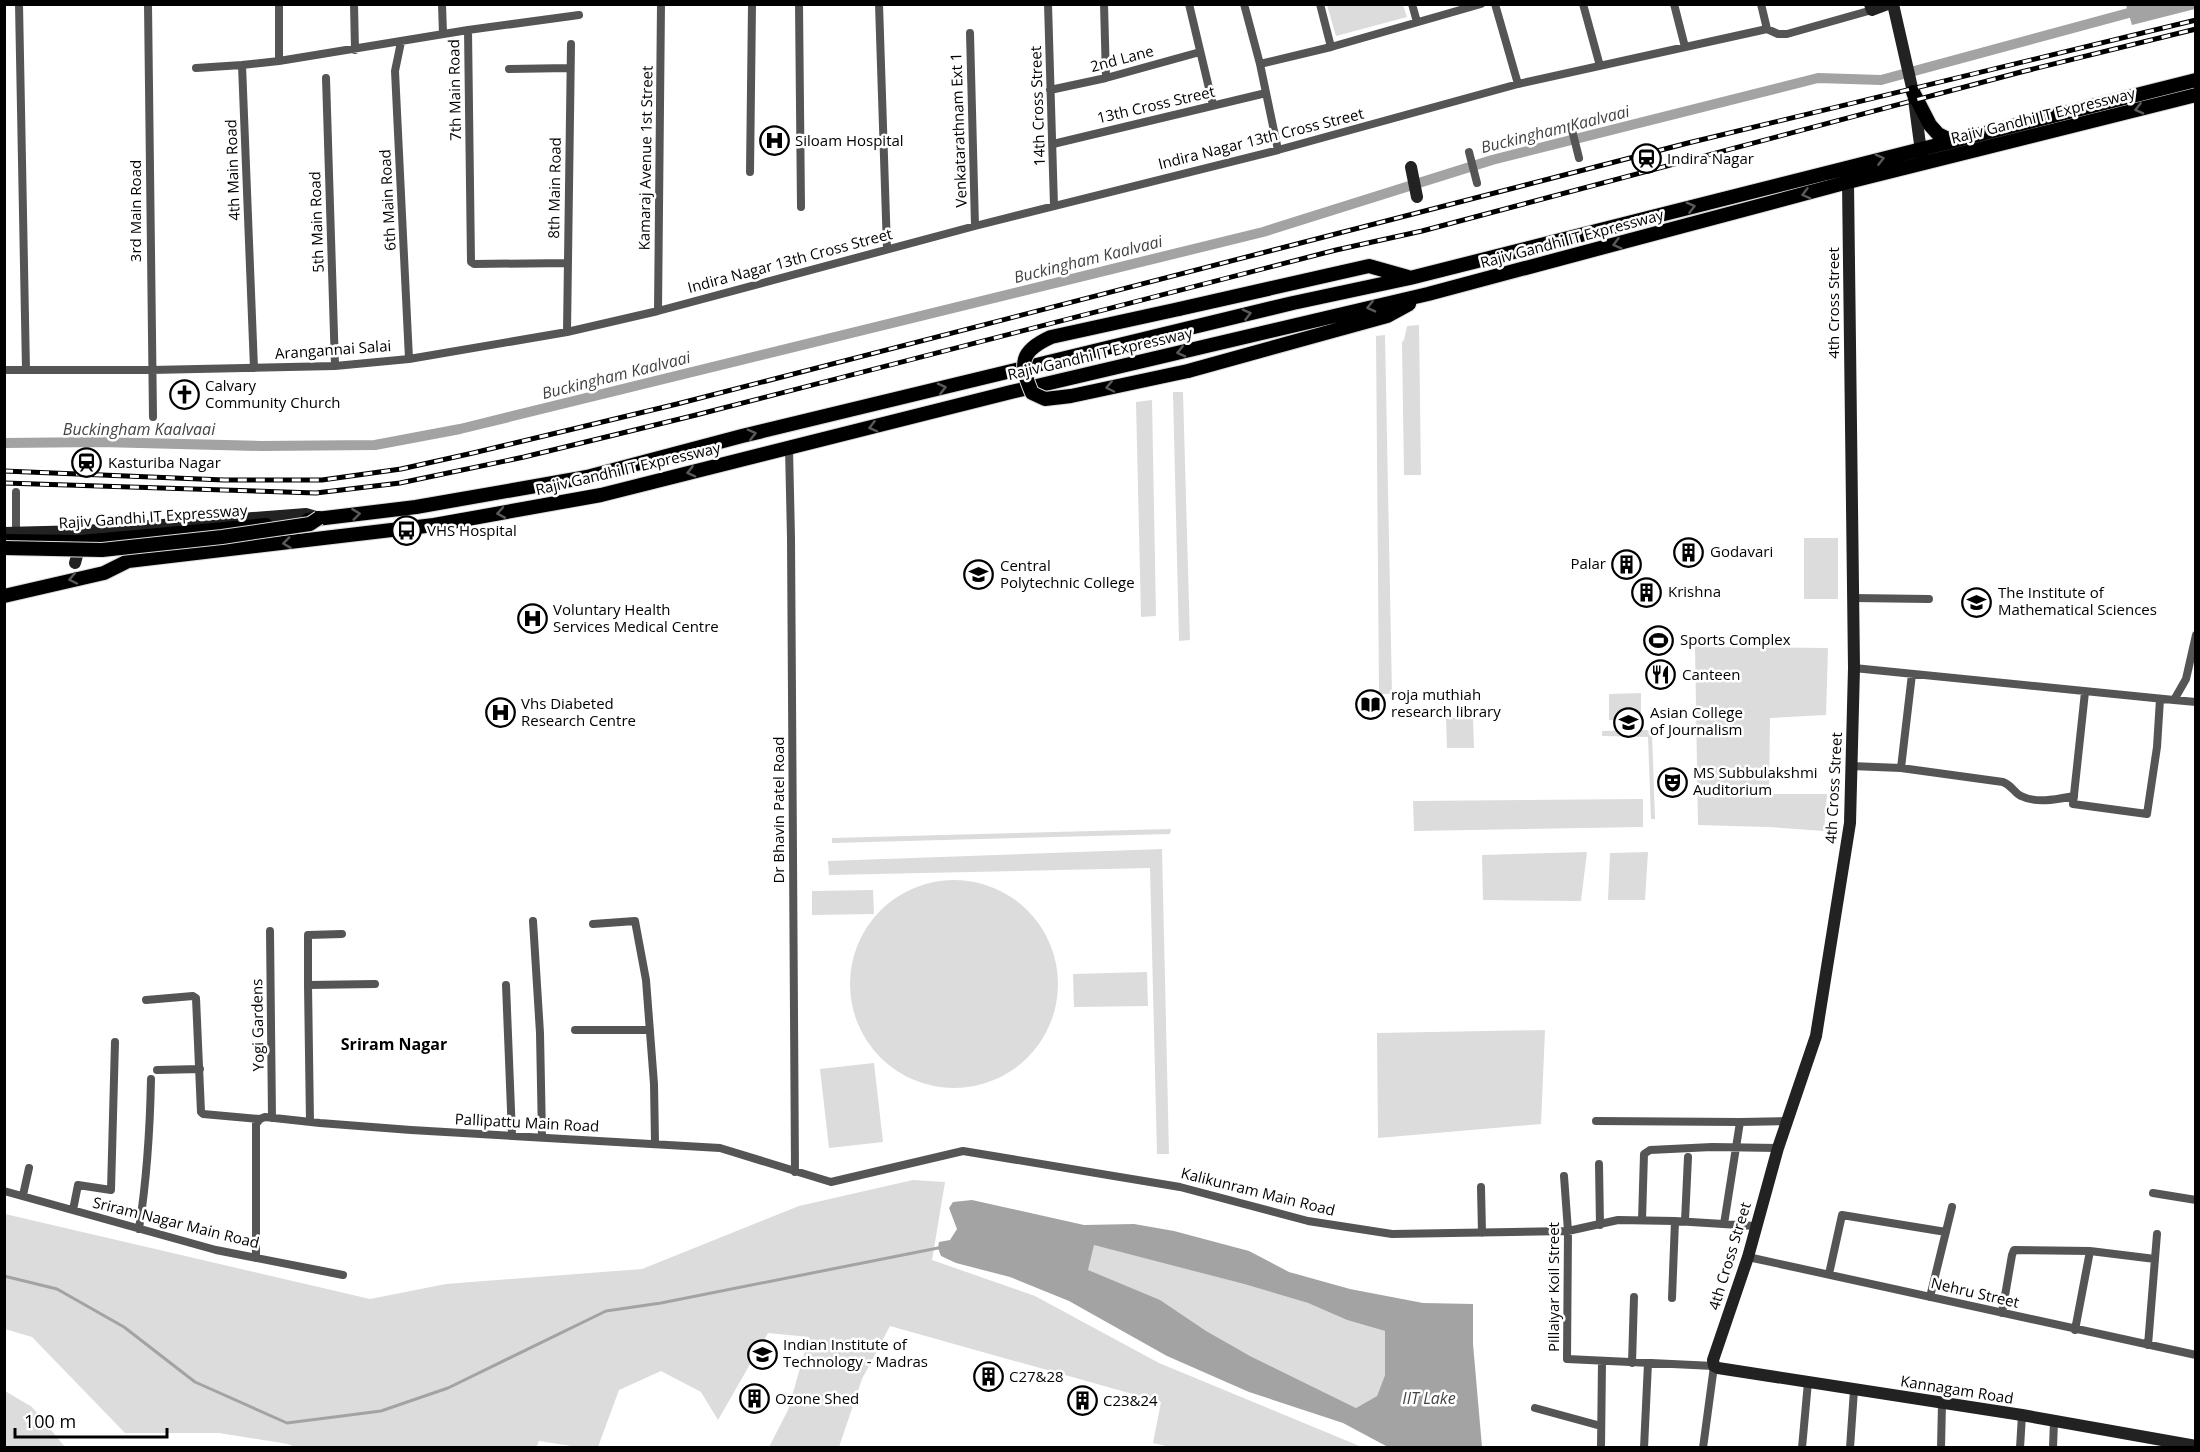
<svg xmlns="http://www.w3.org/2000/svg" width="2200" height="1452" font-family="'Open Sans',sans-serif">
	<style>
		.green { fill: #dcdcdc }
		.water { fill: #a3a3a3; fill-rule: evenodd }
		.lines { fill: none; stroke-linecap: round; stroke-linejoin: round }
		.stream { stroke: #a3a3a3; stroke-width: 3 }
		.canal { stroke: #a3a3a3; stroke-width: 10 }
		.primary-casing { stroke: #dbdbdb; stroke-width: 16 }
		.street { stroke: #555; stroke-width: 8 }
		.secondary { stroke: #222; stroke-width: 12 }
		.primary { stroke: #000; stroke-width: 14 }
		.rail-casing { stroke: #000; stroke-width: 5 }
		.rail { stroke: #fff; stroke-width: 3; stroke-dasharray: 9; stroke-linecap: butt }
		.primary-bridge-casing { stroke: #dbdbdb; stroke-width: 16; stroke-linecap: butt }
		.primary-bridge { stroke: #000; stroke-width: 14 }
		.oneway { stroke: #595959 }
		.labels { text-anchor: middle; stroke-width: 5; stroke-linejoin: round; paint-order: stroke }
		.street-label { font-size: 15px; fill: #000; stroke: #fff }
		.poi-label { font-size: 15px; fill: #000; stroke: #fff; text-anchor: start }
		.water-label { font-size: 16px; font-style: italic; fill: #444; stroke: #fff }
		.neighbourhood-label { font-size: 16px; font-weight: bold; fill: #000; stroke: #fff }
	</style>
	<rect width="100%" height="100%" fill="#fff"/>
	<path class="green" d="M 1327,5 L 1403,5 L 1407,17 L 1336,36 Z
		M 1419,325 L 1421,475 L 1404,475 L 1402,342 L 1404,340 L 1407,326 Z
		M 1385,335 L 1392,694 L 1379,694 L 1376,336 Z
		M 1173,392 L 1183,392 L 1190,640 L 1179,641 Z
		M 1152,400 L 1156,616 L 1141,617 L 1136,402 Z
		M 1804,538 L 1838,538 L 1838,599 L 1804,599 Z
		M 1695,647 L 1828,648 L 1826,715 L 1770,718 L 1769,794 L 1827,794 L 1824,831 L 1769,827 L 1698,825 Z
		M 1641,693 L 1641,720 L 1609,720 L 1609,694 Z
		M 1446,718 L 1473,718 L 1474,748 L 1447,748 Z
		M 1647,730 L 1652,732 L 1655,819 L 1651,819 L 1648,737 L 1602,736 L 1602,731 Z
		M 1643,799 L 1643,827 L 1414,831 L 1413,801 Z
		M 1171,829 L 1170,834 L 832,843 L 832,838 Z
		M 1162,849 L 1169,1154 L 1157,1154 L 1150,868 L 829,875 L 828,861 Z
		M 1587,852 L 1581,901 L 1483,900 L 1482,855 Z
		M 1648,852 L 1645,900 L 1608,900 L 1610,853 Z
		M850 984a104 104 0 1 1 208 0a104 104 0 1 1-208 0Z
		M 873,890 L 874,914 L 812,915 L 812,891 Z
		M 1147,972 L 1148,1006 L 1074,1007 L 1073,974 Z
		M 1545,1030 L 1541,1124 L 1378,1138 L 1377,1033 Z
		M 874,1063 L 883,1142 L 829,1148 L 820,1069 Z
		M 913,1180 L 945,1182 L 932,1260 L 1035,1296 L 1159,1363 L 1362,1447 L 1174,1448 L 1153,1443 L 1161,1402 L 890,1326 L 862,1379 L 839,1447 L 769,1447 L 788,1410 L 809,1337 L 768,1333 L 718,1420 L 701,1392 L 661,1371 L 619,1390 L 598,1447 L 578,1447 L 539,1441 L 536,1448 L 297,1448 L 288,1444 L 219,1433 L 125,1433 L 32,1337 L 5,1329 L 5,1214 L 370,1299 L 446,1284 L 642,1269 L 799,1206 Z
		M 1094,1244 L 1244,1284 L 1308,1303 L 1347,1320 L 1385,1331 L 1385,1375 L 1377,1396 L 1356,1408 L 1250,1356 L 1087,1270 Z
		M 5,1391 L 32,1407 L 65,1447 L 5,1447 Z"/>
	<path class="water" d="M 2126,5 L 2195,5 L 2195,9 L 2132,25 Z
		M 972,1200 L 1084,1225 L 1134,1224 L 1174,1231 L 1249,1251 L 1289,1272 L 1350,1289 L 1423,1303 L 1473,1304 L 1473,1344 L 1482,1447 L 1388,1447 L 1343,1423 L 1249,1392 L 1167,1356 L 1069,1301 L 1010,1277 L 956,1263 L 941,1256 L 938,1248 L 939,1242 L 950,1240 L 957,1229 L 949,1208 L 953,1202 ZM 1094,1245 L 1244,1284 L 1308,1303 L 1347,1320 L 1385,1331 L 1385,1375 L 1377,1396 L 1356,1408 L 1250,1356 L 1206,1331 L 1160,1300 L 1088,1270 Z"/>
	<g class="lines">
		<path class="stream" d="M 4,1276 L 57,1289 L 124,1327 L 195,1382 L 287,1423 L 381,1411 L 448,1388 L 606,1311 L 661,1303 L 938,1248"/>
		<path class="canal" d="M 4,443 L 101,442 L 261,446 L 375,445 L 460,429 L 1263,232 L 1492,160 L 1818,78 L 1881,80 L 2162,4"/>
		<defs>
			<path id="primary" d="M 1913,92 L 1930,125 L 1938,134 L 1952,141
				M 1179,309 L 1369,266 L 1408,277
				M 1188,371 L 1387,316 L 1409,304
				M 308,520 L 416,507 L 587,477 L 742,436 L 1293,303 L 1410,278 L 2196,80
				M 4,541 L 81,542 L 266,525
				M 4,596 L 104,573 L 128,561 L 434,525 L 601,495 L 1011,392 L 1428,294 L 1848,182 L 2196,95"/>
		</defs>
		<use href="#primary" class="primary-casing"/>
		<path class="street" d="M 19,4 L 26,370
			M 148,4 L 153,417
			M 354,4 L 355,50
			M 442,4 L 443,34
			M 799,4 L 801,207
			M 879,4 L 887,249
			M 1048,4 L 1054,206
			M 1104,4 L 1106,78
			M 1189,4 L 1213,105
			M 1244,4 L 1260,64 L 1278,150
			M 1320,4 L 1331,47
			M 1412,4 L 1417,22
			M 1495,4 L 1518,84
			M 1583,4 L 1600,66
			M 1674,4 L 1685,47
			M 1761,4 L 1767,29
			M 970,33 L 975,226
			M 401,42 L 395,71 L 409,359
			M 279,61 L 468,30
			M 1260,64 L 1331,47 L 1481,4
			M 196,68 L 242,65
			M 509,69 L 570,68
			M 326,78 L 335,366
			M 1050,90 L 1106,78 L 1200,52
			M 1571,126 L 1579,158
			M 1053,144 L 1266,93
			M 1469,152 L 1477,183
			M 750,172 L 752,4
			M 568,263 L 474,264 L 471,262 L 468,30 L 579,15
			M 658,311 L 661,4
			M 567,332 L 571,44
			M 254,368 L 242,65 L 279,61 L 279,4
			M 4,370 L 151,370 L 335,366 L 409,359 L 567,332 L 658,311 L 975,226 L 1278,150 L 1518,84 L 1767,29 L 1778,34 L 1787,34 L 1872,10
			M 789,448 L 791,538 L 795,1172
			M 16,492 L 16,532
			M 1853,598 L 1929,599
			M 1854,668 L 2174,700 L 2186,679 L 2196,635
			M 1912,674 L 1901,768 L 2003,782 C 2013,786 2014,793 2021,796 C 2037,804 2058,799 2074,796
			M 2085,692 L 2073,804 L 2147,814 L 2157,747 L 2160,699
			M 2174,700 L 2196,702
			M 1851,766 L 1901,768
			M 533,921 L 540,1033 L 542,1137
			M 593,924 L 635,921 L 646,980 L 654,1084 L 655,1143
			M 270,931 L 272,1118
			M 308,985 L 308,935 L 342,934
			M 506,985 L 512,1135
			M 146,1000 L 193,996 L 196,998 L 201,1112 L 203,1114 L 260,1119
			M 575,1030 L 650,1030
			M 157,1070 L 200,1069
			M 1596,1121 L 1740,1122 L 1788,1121
			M 310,1122 L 308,985 L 375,984
			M 1599,1164 L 1600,1225
			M 1564,1176 L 1568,1231 L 1567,1359 L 1714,1366 L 1703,1448
			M 1481,1187 L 1482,1233
			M 4,1191 L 216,1250 L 343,1275
			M 2153,1193 L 2196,1200
			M 23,1195 L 29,1168
			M 73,1210 L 78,1185 L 111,1190 L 115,1042
			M 1642,1220 L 1644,1154 L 1650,1150 L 1712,1147 L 1778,1148
			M 1685,1221 L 1688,1157
			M 1724,1224 L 1740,1122
			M 139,1229 C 147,1178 150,1129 151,1079
			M 1748,1257 L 2196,1355
			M 256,1258 L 256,1124 L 260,1119 L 265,1117 L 320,1123 L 411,1130 L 720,1148 L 831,1182 L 963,1151 L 1180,1187 L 1308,1221 L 1392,1234 L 1568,1231 L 1618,1220 L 1675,1221 L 1755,1226
			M 1829,1274 L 1842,1215 L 1946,1232
			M 1930,1297 L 1952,1207
			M 1672,1298 L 1675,1221
			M 2002,1313 L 2012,1255 L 2014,1250 L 2090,1251 L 2155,1259
			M 2075,1330 L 2090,1251
			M 2148,1345 L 2157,1234
			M 1632,1363 L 1634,1297
			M 1535,1408 L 1601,1426
			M 1601,1448 L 1602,1361
			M 1644,1448 L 1648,1363
			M 1802,1448 L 1808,1382
			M 1850,1448 L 1854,1390
			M 1941,1448 L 1942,1403
			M 2020,1448 L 2022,1415
			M 2053,1448 L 2054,1421"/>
		<path class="secondary" d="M 1870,4 L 1872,10 L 1888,4
			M 1893,4 L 1913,92 L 1922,159
			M 1411,167 L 1417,197
			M 1848,182 L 1854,668 L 1850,823 L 1816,1036 L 1778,1148 L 1748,1257 L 1713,1360 L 1714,1366 L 1718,1368 L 2022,1415 L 2196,1446
			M 4,533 L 85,531 L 306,514 L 319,518
			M 75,563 L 81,541"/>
		<use href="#primary" class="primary"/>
		<defs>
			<path id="rail" d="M 4,471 L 224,480 L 322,480 L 401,469 L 473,453 L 677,404 L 1688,143 L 2196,20
				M 4,483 L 316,493 L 400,483 L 524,457 L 696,415 L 1336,250 L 1422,231 L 2021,72 L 2196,29"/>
		</defs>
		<use href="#rail" class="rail-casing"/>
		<use href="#rail" class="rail"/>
		<defs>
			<path id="primary-bridge" d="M 1179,309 L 1051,337 C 1020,351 1019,363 1032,393 L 1045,399 L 1071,396 L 1188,371
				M 4,548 L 102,550 L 222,537 L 310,524 L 319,518"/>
		</defs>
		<use href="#primary-bridge" class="primary-bridge-casing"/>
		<use href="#primary-bridge" class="primary-bridge"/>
	</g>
	<defs><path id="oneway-chevron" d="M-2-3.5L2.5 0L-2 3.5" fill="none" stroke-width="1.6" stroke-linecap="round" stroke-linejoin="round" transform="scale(1.5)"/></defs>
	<g class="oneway">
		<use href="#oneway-chevron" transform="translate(2139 109) rotate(166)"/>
		<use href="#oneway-chevron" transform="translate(1880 159) rotate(-14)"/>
		<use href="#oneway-chevron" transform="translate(1806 194) rotate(165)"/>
		<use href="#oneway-chevron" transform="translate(1691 207) rotate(-14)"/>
		<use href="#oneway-chevron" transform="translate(1617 244) rotate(165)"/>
		<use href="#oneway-chevron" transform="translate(1371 307) rotate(167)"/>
		<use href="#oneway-chevron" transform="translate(1247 314) rotate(-14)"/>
		<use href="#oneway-chevron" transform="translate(1181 352) rotate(167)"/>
		<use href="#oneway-chevron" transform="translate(1110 387) rotate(168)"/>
		<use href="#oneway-chevron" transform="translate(942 388) rotate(-14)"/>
		<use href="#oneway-chevron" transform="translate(873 427) rotate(166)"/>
		<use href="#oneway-chevron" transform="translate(752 434) rotate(-14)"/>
		<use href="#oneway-chevron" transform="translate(691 472) rotate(166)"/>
		<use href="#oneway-chevron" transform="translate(501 513) rotate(170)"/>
		<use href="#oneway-chevron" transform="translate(356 514) rotate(-7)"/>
		<use href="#oneway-chevron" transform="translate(287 543) rotate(173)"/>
		<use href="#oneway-chevron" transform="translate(73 579) rotate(168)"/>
	</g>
	<defs>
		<symbol id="hospital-ring" viewBox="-11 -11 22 22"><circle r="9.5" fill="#fff" stroke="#000" stroke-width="1.5"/><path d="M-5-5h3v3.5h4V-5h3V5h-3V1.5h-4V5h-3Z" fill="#000"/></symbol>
		<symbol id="station-ring" viewBox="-11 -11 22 22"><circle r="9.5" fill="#fff" stroke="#000" stroke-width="1.5"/><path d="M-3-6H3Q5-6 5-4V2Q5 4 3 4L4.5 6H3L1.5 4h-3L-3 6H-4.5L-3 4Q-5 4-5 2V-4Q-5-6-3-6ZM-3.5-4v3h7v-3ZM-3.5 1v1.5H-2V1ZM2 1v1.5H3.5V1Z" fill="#000"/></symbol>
		<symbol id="church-ring" viewBox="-11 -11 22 22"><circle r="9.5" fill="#fff" stroke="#000" stroke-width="1.5"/><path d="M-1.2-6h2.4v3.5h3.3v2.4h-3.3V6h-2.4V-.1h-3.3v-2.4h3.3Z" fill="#000"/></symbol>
		<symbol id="bus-ring" viewBox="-11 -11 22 22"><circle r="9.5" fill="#fff" stroke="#000" stroke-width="1.5"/><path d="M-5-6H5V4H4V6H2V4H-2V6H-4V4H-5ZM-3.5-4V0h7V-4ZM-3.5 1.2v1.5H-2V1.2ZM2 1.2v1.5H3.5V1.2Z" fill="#000"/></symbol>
		<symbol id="building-ring" viewBox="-11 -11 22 22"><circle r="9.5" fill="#fff" stroke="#000" stroke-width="1.5"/><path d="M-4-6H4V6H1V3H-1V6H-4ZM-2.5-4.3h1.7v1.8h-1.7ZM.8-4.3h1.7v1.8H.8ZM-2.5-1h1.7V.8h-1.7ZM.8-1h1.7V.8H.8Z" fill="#000"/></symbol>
		<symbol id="university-ring" viewBox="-11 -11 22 22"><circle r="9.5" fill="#fff" stroke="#000" stroke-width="1.5"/><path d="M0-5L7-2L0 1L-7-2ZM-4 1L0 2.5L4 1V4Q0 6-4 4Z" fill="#000"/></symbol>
		<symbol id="stadium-ring" viewBox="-11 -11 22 22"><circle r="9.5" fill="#fff" stroke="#000" stroke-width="1.5"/><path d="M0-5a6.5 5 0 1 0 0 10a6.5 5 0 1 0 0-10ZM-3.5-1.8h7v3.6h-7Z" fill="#000"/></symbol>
		<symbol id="restaurant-ring" viewBox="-11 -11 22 22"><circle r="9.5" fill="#fff" stroke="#000" stroke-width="1.5"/><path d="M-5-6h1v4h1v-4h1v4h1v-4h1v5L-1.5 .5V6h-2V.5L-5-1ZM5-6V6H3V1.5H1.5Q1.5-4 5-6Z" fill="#000"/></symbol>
		<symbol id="library-ring" viewBox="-11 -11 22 22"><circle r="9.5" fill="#fff" stroke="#000" stroke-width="1.5"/><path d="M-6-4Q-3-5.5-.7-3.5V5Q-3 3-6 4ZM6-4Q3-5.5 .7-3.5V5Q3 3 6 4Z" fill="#000"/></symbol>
		<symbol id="theatre-ring" viewBox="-11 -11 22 22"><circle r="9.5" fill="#fff" stroke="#000" stroke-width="1.5"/><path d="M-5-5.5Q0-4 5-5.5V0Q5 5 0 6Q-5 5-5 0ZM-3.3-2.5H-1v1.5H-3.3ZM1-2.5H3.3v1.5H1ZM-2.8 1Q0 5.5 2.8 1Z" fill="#000"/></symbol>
	</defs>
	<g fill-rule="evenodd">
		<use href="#hospital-ring" x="758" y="124" width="33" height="33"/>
		<use href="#station-ring" x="1630" y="142" width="33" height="33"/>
		<use href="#church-ring" x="168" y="378" width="33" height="33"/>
		<use href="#station-ring" x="70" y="446" width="33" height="33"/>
		<use href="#bus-ring" x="390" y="514" width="33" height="33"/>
		<use href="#building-ring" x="1672" y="536" width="33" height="33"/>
		<use href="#building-ring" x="1610" y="548" width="33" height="33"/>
		<use href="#university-ring" x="962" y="558" width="33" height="33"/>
		<use href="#building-ring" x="1630" y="576" width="33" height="33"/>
		<use href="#university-ring" x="1960" y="586" width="33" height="33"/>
		<use href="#hospital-ring" x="516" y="602" width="33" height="33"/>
		<use href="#stadium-ring" x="1642" y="624" width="33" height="33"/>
		<use href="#restaurant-ring" x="1644" y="658" width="33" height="33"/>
		<use href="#library-ring" x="1354" y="688" width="33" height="33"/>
		<use href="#hospital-ring" x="484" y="696" width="33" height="33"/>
		<use href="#university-ring" x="1612" y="706" width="33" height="33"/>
		<use href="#theatre-ring" x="1656" y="766" width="33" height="33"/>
		<use href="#university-ring" x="746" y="1338" width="33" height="33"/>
		<use href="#building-ring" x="972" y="1360" width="33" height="33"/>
		<use href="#building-ring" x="738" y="1382" width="33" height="33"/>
		<use href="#building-ring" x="1066" y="1384" width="33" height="33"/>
	</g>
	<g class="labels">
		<g class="street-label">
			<text transform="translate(1122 59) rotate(-15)" y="5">2nd Lane</text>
			<text transform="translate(455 90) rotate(-91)" y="5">7th Main Road</text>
			<text transform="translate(1156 105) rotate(-13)" y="5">13th Cross Street</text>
			<text transform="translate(1038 106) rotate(-92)" y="5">14th Cross Street</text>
			<text transform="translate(2043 116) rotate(-14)" y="5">Rajiv Gandhi IT Expressway</text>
			<text transform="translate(959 130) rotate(-92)" y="5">Venkatarathnam Ext 1</text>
			<text transform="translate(1261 139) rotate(-14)" y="5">Indira Nagar 13th Cross Street</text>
			<text transform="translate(646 158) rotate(-89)" y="5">Kamaraj Avenue 1st Street</text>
			<text transform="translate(233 170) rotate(-92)" y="5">4th Main Road</text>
			<text transform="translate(555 188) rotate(-89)" y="5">8th Main Road</text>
			<text transform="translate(388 200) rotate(-93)" y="5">6th Main Road</text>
			<text transform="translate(136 211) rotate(-90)" y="5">3rd Main Road</text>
			<text transform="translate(317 222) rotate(-92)" y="5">5th Main Road</text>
			<text transform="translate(1572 239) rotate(-15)" y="5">Rajiv Gandhi IT Expressway</text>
			<text transform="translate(790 261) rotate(-15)" y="5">Indira Nagar 13th Cross Street</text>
			<text transform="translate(1834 303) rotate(-90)" y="5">4th Cross Street</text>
			<text transform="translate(333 350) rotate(-4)" y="5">Arangannai Salai</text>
			<text transform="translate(1100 354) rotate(-13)" y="5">Rajiv Gandhi IT Expressway</text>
			<text transform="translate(628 469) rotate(-13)" y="5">Rajiv Gandhi IT Expressway</text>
			<text transform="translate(153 517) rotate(-4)" y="5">Rajiv Gandhi IT Expressway</text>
			<text transform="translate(1834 788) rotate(-87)" y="5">4th Cross Street</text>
			<text transform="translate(779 810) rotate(-90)" y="5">Dr Bhavin Patel Road</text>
			<text transform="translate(258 1025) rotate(-91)" y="5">Yogi Gardens</text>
			<text transform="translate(527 1123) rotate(3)" y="5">Pallipattu Main Road</text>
			<text transform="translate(1258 1192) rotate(14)" y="5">Kalikunram Main Road</text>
			<text transform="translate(176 1223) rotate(14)" y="5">Sriram Nagar Main Road</text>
			<text transform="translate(1730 1256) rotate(-73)" y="5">4th Cross Street</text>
			<text transform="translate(1554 1287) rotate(-90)" y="5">Pillaiyar Koil Street</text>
			<text transform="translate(1975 1293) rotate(13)" y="5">Nehru Street</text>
			<text transform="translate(1957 1390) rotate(9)" y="5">Kannagam Road</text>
		</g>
		<g class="poi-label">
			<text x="795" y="146">Siloam Hospital</text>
			<text x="1667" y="164">Indira Nagar</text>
			<text x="205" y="391">Calvary<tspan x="205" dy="17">Community Church</tspan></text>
			<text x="108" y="468">Kasturiba Nagar</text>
			<text x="427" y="536">VHS Hospital</text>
			<text x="1710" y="557">Godavari</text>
			<text x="1606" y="569" text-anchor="end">Palar</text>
			<text x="1000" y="571">Central<tspan x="1000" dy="17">Polytechnic College</tspan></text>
			<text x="1668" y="597">Krishna</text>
			<text x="1998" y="598">The Institute of<tspan x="1998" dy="17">Mathematical Sciences</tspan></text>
			<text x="553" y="615">Voluntary Health<tspan x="553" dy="17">Services Medical Centre</tspan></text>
			<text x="1680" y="645">Sports Complex</text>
			<text x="1682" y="680">Canteen</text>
			<text x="1391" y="700">roja muthiah<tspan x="1391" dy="17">research library</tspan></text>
			<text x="521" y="709">Vhs Diabeted<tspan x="521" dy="17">Research Centre</tspan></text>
			<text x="1650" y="718">Asian College<tspan x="1650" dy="17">of Journalism</tspan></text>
			<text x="1693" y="778">MS Subbulakshmi<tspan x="1693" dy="17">Auditorium</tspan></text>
			<text x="783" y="1350">Indian Institute of<tspan x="783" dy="17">Technology - Madras</tspan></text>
			<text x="1009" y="1382">C27&amp;28</text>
			<text x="775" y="1404">Ozone Shed</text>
			<text x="1103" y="1406">C23&amp;24</text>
		</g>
		<g class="water-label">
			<text transform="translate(1555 129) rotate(-14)" y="6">Buckingham Kaalvaai</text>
			<text transform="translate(1088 259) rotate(-14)" y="6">Buckingham Kaalvaai</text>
			<text transform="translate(616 375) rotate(-14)" y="6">Buckingham Kaalvaai</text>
			<text x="139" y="435">Buckingham Kaalvaai</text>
			<text x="1429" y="1404">IIT Lake</text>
		</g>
		<g class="neighbourhood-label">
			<text x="394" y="1050">Sriram Nagar</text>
		</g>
	</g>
	<rect width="2200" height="1452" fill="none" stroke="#000000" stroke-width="12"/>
	<path d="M15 1428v9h152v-9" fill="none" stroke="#000000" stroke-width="3"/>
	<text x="24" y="1428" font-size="18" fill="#000000" stroke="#ffffff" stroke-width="4.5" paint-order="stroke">100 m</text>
</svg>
